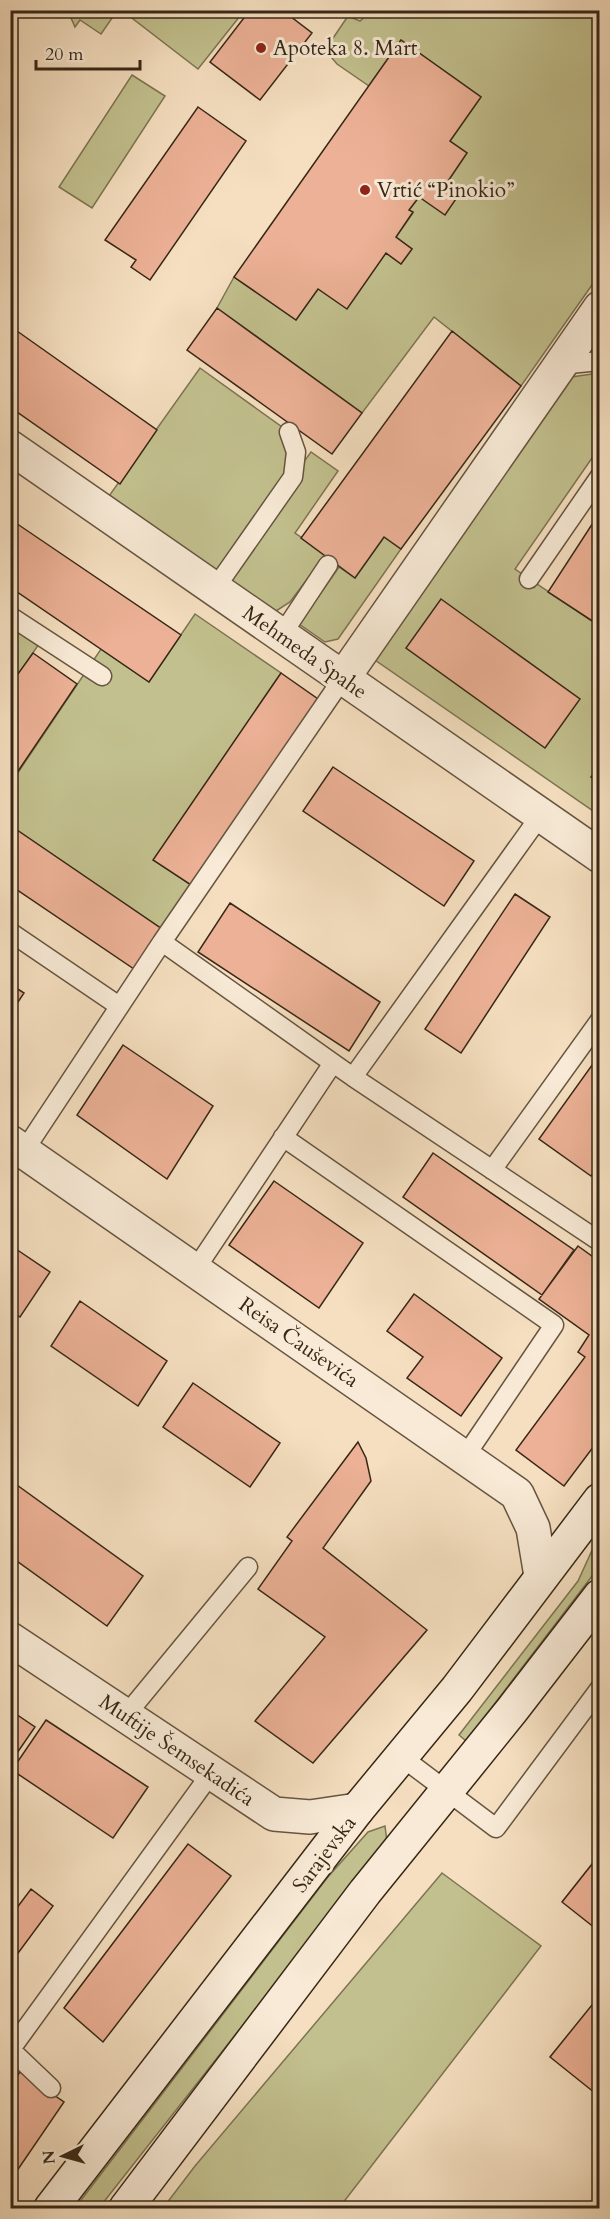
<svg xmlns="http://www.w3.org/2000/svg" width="610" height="2219" font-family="Cardo,serif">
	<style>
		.green { fill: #c2c08e; stroke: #7c7452; stroke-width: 1.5 }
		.building { fill: #ecb196; stroke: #372716; stroke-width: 1.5 }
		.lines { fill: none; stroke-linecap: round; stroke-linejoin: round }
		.lane-casing { stroke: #665540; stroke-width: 21 }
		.street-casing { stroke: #665540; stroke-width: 36 }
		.secondary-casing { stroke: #372716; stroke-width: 36 }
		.lane { stroke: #f8ead6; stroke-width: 18 }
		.street { stroke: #f8ead6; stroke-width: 33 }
		.secondary { stroke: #f8ead6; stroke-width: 33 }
		.poi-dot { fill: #8f2418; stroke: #f8ead6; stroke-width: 2 }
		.labels { text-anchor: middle; stroke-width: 6; stroke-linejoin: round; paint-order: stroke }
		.poi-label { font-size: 21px; fill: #372716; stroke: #f8ead6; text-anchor: start }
		.street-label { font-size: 21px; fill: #372716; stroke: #f8ead6 }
	</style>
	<rect width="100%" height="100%" fill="#f5dfc0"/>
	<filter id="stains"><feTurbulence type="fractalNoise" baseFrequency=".00333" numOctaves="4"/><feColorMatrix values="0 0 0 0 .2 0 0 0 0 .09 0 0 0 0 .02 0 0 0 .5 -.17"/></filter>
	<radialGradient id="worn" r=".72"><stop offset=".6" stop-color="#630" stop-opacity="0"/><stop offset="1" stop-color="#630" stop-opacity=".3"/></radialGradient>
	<path class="green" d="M 131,10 L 244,10 L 244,11 L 198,69 L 128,15 Z
		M 372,10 L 599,11 L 599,275 L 521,386 L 434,317 L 362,413 L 217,308 L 234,277 L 296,320 L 318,289 L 386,253 L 401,264 L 412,249 L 396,237 L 413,213 L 409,210 L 419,197 L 460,193 L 446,184 L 467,153 L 450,141 L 481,97 L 401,40 L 369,86 L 337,64 L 325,50 L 348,16 L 360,21 Z
		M 68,11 L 68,10 L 117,11 L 101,34 L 80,20 L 75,27 Z
		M 132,75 L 165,96 L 92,208 L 59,187 Z
		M 200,368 L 289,432 L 294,475 L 311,452 L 338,471 L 295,533 L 326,554 L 290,602 L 276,611 L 223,577 L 109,496 Z
		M 599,373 L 599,448 L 515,569 L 599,626 L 599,815 L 375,660 L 571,377 Z
		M 384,537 L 401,549 L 338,639 L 325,642 L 299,624 L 339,567 L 355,578 Z
		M 195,614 L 281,673 L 154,859 L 191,885 L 162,929 L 17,830 L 11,840 L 11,783 L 101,649 L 149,682 Z
		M 11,624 L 39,644 L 11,685 Z
		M 599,1535 L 599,1567 L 466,1741 L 459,1735 L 578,1581 Z
		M 385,1826 L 387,1842 L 99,2208 L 75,2208 L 327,1878 L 368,1832 Z
		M 442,1873 L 541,1946 L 339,2208 L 163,2208 L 195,2166 Z"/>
	<path class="building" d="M 250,10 L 282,10 L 312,33 L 260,100 L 210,62 Z
		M 401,40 L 481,97 L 450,141 L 467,153 L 446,184 L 460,193 L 445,215 L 419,197 L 409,210 L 413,212 L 396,237 L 412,249 L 401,264 L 386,253 L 347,309 L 318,289 L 296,320 L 234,277 Z
		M 198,107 L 246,141 L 150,280 L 131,267 L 136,260 L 105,240 Z
		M 217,308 L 362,413 L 332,454 L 187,350 Z
		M 17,331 L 157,430 L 120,484 L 10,407 L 10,341 Z
		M 452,331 L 521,386 L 401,549 L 384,537 L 355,578 L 301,538 Z
		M 600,512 L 600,626 L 548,592 Z
		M 10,519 L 181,635 L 149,682 L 10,587 Z
		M 441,599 L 580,699 L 545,748 L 406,648 Z
		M 33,653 L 77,684 L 10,783 L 10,685 Z
		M 281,673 L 318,699 L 191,885 L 153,860 Z
		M 600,765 L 600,783 L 591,777 Z
		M 333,767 L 474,861 L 444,906 L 303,811 Z
		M 17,830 L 162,929 L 134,969 L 10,885 L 10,840 Z
		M 515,894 L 550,917 L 461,1053 L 425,1029 Z
		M 230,903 L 380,1002 L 349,1051 L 198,952 Z
		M 10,984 L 24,993 L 10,1014 Z
		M 123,1045 L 213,1106 L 167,1179 L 77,1115 Z
		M 600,1054 L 600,1164 L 591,1176 L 539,1139 Z
		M 433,1153 L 574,1250 L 542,1295 L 403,1197 Z
		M 274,1181 L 363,1243 L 319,1308 L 229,1245 Z
		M 10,1245 L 50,1272 L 20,1317 L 10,1310 Z
		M 578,1246 L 600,1262 L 600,1438 L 564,1486 L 516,1450 L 585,1357 L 578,1352 L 589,1335 L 539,1299 Z
		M 414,1294 L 502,1358 L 461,1416 L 407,1378 L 423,1357 L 387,1331 Z
		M 80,1301 L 167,1361 L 138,1406 L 51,1346 Z
		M 193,1383 L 280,1443 L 250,1487 L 163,1427 Z
		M 358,1442 L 366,1458 L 371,1481 L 323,1548 L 427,1630 L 313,1763 L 255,1721 L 325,1637 L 258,1589 L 292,1541 L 287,1537 Z
		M 10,1480 L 143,1576 L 107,1626 L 10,1556 Z
		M 10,1710 L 35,1727 L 15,1756 L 10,1753 Z
		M 46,1720 L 148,1787 L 113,1838 L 12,1770 Z
		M 188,1844 L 231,1876 L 103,2042 L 64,2008 Z
		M 600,1854 L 600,1932 L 562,1902 Z
		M 31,1889 L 53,1906 L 10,1964 L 10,1917 Z
		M 600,1995 L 600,2097 L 550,2057 Z
		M 20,2072 L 64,2102 L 10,2181 L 10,2085 Z"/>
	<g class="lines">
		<defs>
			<path id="lane" d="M 559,365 L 600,361
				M 529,579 L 600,476
				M 209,586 L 223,577 L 293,477 L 296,452 L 289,432
				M 10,616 L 102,676
				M 281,636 L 328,565
				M 10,932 L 119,1006
				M 333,1063 L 162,942 L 343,678
				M 353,1077 L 596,1239 L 600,1235
				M 283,1137 L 554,1325 L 464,1458
				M 24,1151 L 162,942
				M 492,1170 L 600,1020
				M 195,1270 L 333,1063 L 353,1077 L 540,816
				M 126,1715 L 248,1567
				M 403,1758 L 496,1828 L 600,1688
				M 10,2049 L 51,2088
				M 11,2049 L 212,1772"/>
			<path id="street" d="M 10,447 L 600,856
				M 343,678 L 600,308
				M 10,1142 L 517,1494 L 533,1528 L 541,1576
				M 10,1639 L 274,1814 L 310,1817 L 357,1810"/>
			<path id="secondary" d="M 51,2208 L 357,1810 L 457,1689 L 600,1500
				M 126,2208 L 365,1892 L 512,1710 L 600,1596"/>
		</defs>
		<use href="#lane" class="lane-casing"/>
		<use href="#street" class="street-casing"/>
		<use href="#secondary" class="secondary-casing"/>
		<use href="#lane" class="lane"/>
		<use href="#street" class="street"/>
		<use href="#secondary" class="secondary"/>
	</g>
	<g class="poi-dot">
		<circle cx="261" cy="48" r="6"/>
		<circle cx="365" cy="190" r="6"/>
	</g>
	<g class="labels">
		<g class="poi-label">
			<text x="273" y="55">Apoteka 8. Mart</text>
			<text x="377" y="197">Vrtić “Pinokio”</text>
		</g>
		<g class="street-label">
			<text transform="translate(305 652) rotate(35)" y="7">Mehmeda Spahe</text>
			<text transform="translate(299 1342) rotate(35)" y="7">Reisa Čauševića</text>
			<text transform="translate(177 1750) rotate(34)" y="7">Muftije Šemsekadića</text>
			<text transform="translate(324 1854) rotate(-53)" y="7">Sarajevska</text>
		</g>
	</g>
	<rect width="610" height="2219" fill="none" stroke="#f5dfc0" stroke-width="36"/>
	<rect x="12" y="12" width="586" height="2195" fill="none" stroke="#372716" stroke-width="3"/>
	<rect x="18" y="18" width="574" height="2183" fill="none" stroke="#372716" stroke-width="1.5"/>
	<g transform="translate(63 2156) rotate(265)" stroke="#f8ead6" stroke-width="4.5" paint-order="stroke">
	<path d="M0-4.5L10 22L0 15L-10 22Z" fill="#372716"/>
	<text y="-9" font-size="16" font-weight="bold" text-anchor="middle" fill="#372716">N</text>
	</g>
	<path d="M36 60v9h104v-9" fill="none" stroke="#372716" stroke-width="3"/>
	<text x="45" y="60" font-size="18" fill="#372716" stroke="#f8ead6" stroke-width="4.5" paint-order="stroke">20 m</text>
	<rect width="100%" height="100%" filter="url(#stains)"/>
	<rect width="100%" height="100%" fill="url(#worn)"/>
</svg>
